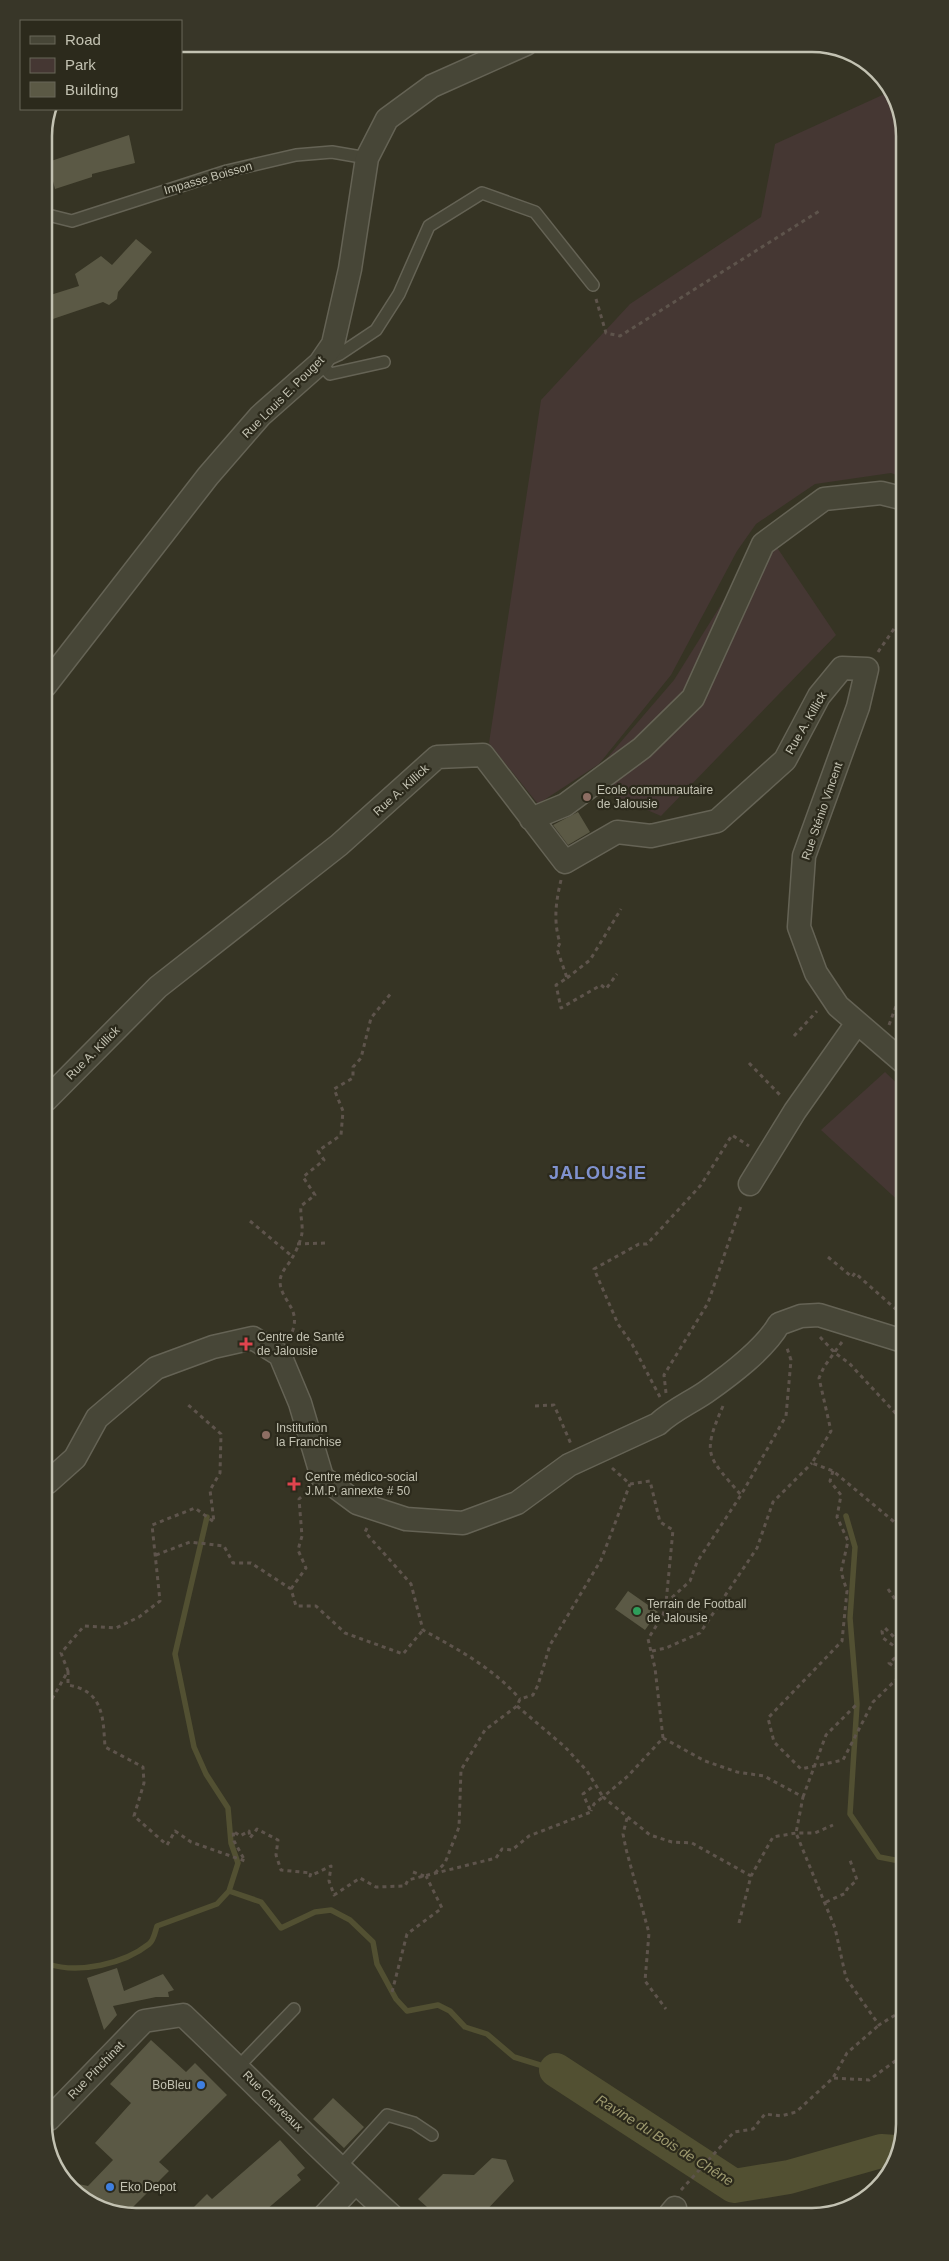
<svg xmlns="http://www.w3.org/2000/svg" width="949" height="2261" font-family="Arial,sans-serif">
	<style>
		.green { fill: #453733 }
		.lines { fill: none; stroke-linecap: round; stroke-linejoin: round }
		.stream { stroke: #525032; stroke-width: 5.5 }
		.river { stroke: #525032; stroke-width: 34 }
		.building { fill: #5b5945 }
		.lane-casing { stroke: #656355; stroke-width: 14 }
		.street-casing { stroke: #656355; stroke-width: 25 }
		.path { stroke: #5e544c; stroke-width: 3; stroke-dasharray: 4 4; stroke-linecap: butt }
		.lane { stroke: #474637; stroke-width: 11 }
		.street { stroke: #474637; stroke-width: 22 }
		.education-dot { fill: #8d6e63; stroke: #2c2a1c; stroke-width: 2 }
		.health-dot { fill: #e0444e; stroke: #2c2a1c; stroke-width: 2 }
		.leisure-dot { fill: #2e9e5b; stroke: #2c2a1c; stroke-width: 2 }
		.shop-dot { fill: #3f7fe0; stroke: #2c2a1c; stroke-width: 2 }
		.labels { text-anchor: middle; stroke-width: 4.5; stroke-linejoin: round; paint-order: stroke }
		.street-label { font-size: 12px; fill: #c3c2b2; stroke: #2c2a1c }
		.poi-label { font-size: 12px; fill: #c3c2b2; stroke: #2c2a1c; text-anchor: start }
		.water-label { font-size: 14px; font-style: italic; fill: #9e9a6f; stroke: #2c2a1c }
		.district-label { font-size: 18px; font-weight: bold; letter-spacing: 1px; fill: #8092cf; stroke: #2c2a1c }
		.rim { fill: none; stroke: #c3c2b2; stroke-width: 2.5 }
	</style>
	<rect width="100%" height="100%" fill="#363424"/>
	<path class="green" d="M 889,92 L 900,107 L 901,477 L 891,473 L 815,484 L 756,524 L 737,551 L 671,675 L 599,764 L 538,804 L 489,743 L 541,400 L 630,304 L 761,217 L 775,144 Z
		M 774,543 L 836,635 L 661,816 L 580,781 L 601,765 L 674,680 L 754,552 Z
		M 885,1072 L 903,1089 L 903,1205 L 821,1130 Z"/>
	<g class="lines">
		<path class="stream" d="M 898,661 L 902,668
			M 846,1516 L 855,1547 L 850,1618 L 857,1704 L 850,1814 L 879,1857 L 905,1862
			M 207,1517 L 175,1654 L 194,1747 L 206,1774 L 228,1808 L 231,1843 L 238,1863 L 229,1891
			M 48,1964 C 79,1974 124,1964 149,1944 C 154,1940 155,1932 157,1926 L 217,1904 L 229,1891 L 261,1902 L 281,1928 L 315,1912 L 331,1910 L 350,1920 L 373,1942 L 377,1964 L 396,1999 L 407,2011 L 438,2005 L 450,2011 L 465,2027 L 487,2034 L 514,2057 L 556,2070"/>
		<path class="river" d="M 556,2070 L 734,2186 L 789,2177 L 881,2151 L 896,2152"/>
	</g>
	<path class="building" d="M 129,135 L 135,163 L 92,174 L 92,177 L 55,189 L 48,162 Z
		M 136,239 L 152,252 L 118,292 L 117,299 L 109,305 L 103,302 L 44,322 L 44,297 L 79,286 L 75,274 L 101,256 L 112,265 Z
		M 578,812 L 590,832 L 568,845 L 553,825 Z
		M 628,1591 L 658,1612 L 645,1630 L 615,1609 Z
		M 117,1968 L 124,1991 L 163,1974 L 174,1990 L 168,1992 L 169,1997 L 156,1997 L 113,2006 L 117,2015 L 104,2030 L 87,1978 Z
		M 151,2040 L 186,2072 L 195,2063 L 227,2095 L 159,2162 L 169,2171 L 125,2215 L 80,2198 L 69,2182 L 88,2186 L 113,2160 L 95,2143 L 131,2103 L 110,2084 Z
		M 333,2098 L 364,2127 L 344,2148 L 313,2119 Z
		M 280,2140 L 305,2168 L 297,2175 L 301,2180 L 259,2216 L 184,2217 L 207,2194 L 212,2199 Z
		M 492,2158 L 506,2160 L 514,2181 L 482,2215 L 436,2215 L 418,2199 L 443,2174 L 474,2175 Z"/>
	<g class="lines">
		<defs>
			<path id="lane" d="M 44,214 L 72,221 L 227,171 L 296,155 L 332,152 L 367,158
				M 384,362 L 330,374 L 320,363 L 340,354 L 376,330 L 399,294 L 429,226 L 482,193 L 535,212 L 593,285
				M 238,2067 L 294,2009
				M 339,2168 L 387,2115 L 414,2123 L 432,2135"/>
			<path id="street" d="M 45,686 L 208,476 L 260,416 L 320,363 L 333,344 L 350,269 L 367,158 L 387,119 L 432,86 L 526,44
				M 531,819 L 565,805 L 642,748 L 693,698 L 763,544 L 824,499 L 881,493 L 901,498
				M 46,1100 L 158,987 L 339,845 L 437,757 L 483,755 L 565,862 L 617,832 L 651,836 L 717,821 L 785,760 L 819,696 L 842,668 L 867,669 L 858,707 L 804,856 L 799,927 L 816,973 L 838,1006 L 903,1062
				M 750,1184 L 795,1111 L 857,1023
				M 47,1483 L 75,1458 L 97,1418 L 156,1368 L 213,1347 L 253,1338 L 280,1355 L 300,1403 L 322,1477 L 357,1503 L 406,1519 L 463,1523 L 517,1503 L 569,1465 L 658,1424 C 673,1410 690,1403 706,1392 C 730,1375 765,1349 779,1324 L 801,1316 L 819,1315 L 903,1341
				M 49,2119 L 144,2021 L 183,2015 C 253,2081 319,2151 391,2215
				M 670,2214 L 675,2208
				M 324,2216 L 355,2183"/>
		</defs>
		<use href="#lane" class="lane-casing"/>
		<use href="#street" class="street-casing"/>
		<path class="path" d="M 596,299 L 606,333 L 620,336 L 821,210
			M 878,652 L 896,626 L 902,625
			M 561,880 C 556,901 553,921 560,943 L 557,949 L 567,978 L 556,985 L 561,1008 L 601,985 L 606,989 L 617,974
			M 567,978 L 590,960 L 621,909
			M 889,1025 L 899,998 L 902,972
			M 794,1036 L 817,1011
			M 749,1063 L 781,1096
			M 250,1221 L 293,1257
			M 297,1244 L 326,1243
			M 828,1257 L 852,1277 L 855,1273 L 899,1312 L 896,1318
			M 820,1337 L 835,1353 L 849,1363 L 899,1417 L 904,1429
			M 289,1339 C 305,1309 281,1303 280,1282 C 280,1272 288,1266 292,1258 C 296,1252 301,1240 302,1233 C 303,1225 300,1215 301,1206 L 315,1195 L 303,1177 L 324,1160 L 318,1151 L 341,1135 L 343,1111 L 334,1089 L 353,1078 L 353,1067 L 361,1058 L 371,1018 L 392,992
			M 842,1342 L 824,1367 L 819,1378 L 831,1431 L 812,1463 L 833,1471 L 904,1530
			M 666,1393 L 664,1375 L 708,1303 L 742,1203
			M 660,1397 L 632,1344 L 618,1324 L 594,1269 L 639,1244 L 647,1244 L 701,1185 L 732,1135 L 749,1146
			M 535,1406 L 554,1405 L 571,1444
			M 723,1406 C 701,1456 708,1456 741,1495
			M 612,1468 L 630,1484 L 650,1481 L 660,1522 L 673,1530 L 666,1603 L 663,1615 L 648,1639 L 655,1668 L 663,1738 L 628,1776 L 603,1797 L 650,1835 L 672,1842 L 692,1843 L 751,1876
			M 833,1471 L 830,1481 L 841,1495 L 837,1517 L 848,1541 L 841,1572 L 847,1591 L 842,1641 L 768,1718 L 774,1742 L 801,1769 L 843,1760 L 873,1702 L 903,1673 L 889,1663 L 902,1652 L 883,1638 L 882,1631 L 885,1628 L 904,1647
			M 367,1528 L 365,1532 L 411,1584 L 423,1630 C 459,1650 493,1668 520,1699
			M 156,1555 L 190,1542 L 224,1546 L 233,1563 L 251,1563 L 291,1589 L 296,1606 L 316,1606 L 345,1633 L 403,1654 L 423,1630
			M 291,1589 L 306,1568 L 298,1550 L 302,1536 L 299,1499 L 309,1490
			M 888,1589 L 904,1612
			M 666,1603 L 690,1581 L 697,1562 L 741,1495 L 786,1416 L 791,1360 L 787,1348
			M 652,1651 L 666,1648 L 700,1633 L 757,1548 L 773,1502 L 812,1463
			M 68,1671 L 68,1685 C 104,1691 103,1718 105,1747 L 143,1767 L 144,1783 L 134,1816 L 167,1845 L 175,1831 L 191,1842 L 245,1861 L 234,1841 L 233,1831 L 240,1836 L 249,1831 L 250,1838 L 257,1829 L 278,1840 L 276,1855 L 281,1870 L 311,1873 L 310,1876 L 331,1866 L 329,1881 L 334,1895 L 360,1878 L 376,1887 L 405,1886 L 408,1880 L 496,1858 L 502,1849 L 512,1850 L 529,1836 L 591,1812 L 583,1794 L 595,1785
			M 48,1706 L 68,1671 L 61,1653 L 84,1626 L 116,1628 L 139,1617 L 160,1601 L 152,1525 L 195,1508 L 214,1522 L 210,1490 L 220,1473 L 221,1434 L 186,1403
			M 517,1706 L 565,1747 L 587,1771 L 603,1797 L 594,1804 L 591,1811
			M 663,1738 L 705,1761 L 737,1772 L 764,1776 L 803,1797 L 796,1833 L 835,1928 L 846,1978 L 879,2025 L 905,2009
			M 803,1797 L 826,1735 L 857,1704
			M 627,1818 L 623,1834 L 626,1849 L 649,1933 L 645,1981 L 666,2009
			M 413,1872 L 424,1876
			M 435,1873 L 445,1863 L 459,1827 L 461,1770 L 485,1730 L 517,1706 L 520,1699 L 533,1695 L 538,1685 L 550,1645 L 601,1560 L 630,1484
			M 826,1902 L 846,1893 L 847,1889 L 857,1880 L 850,1860
			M 739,1923 L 751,1876 L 773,1837 L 796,1833 L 815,1833 L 833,1825
			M 392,1992 L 407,1934 L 442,1908 L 426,1876
			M 834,2078 L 869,2080 L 905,2054
			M 681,2190 L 734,2132 L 753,2129 L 765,2114 L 781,2116 L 796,2112 L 833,2078 L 847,2053 L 879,2025"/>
		<use href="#lane" class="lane"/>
		<use href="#street" class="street"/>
	</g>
	<g class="education-dot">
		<circle cx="587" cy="797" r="5"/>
		<circle cx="266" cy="1435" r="5"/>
	</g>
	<g class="health-dot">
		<path d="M243.5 1336.5h5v5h5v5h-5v5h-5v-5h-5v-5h5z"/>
		<path d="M291.5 1476.5h5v5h5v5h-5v5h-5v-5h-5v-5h5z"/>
	</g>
	<circle class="leisure-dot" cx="637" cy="1611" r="5"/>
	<g class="shop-dot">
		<circle cx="201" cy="2085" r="5"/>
		<circle cx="110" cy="2187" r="5"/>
	</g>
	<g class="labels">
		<g class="street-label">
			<text transform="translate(208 178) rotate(-16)" y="4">Impasse Boisson</text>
			<text transform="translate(283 397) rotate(-45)" y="4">Rue Louis E. Pouget</text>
			<text transform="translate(806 723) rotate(-60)" y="4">Rue A. Killick</text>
			<text transform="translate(401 790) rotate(-42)" y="4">Rue A. Killick</text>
			<text transform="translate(822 811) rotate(-71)" y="4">Rue Sténio Vincent</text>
			<text transform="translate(93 1053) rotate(-45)" y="4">Rue A. Killick</text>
			<text transform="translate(96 2070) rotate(-46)" y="4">Rue Pinchinat</text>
			<text transform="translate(273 2101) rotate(45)" y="4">Rue Clerveaux</text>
		</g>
		<g class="poi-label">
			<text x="597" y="794">Ecole communautaire<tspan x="597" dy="14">de Jalousie</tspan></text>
			<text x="257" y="1341">Centre de Santé<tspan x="257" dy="14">de Jalousie</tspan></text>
			<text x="276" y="1432">Institution<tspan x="276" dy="14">la Franchise</tspan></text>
			<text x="305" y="1481">Centre médico-social<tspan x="305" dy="14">J.M.P. annexte # 50</tspan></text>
			<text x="647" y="1608">Terrain de Football<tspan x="647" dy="14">de Jalousie</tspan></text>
			<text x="191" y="2089" text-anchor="end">BoBleu</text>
			<text x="120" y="2191">Eko Depot</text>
		</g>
		<g class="water-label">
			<text transform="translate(665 2140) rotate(32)" y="5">Ravine du Bois de Chêne</text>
		</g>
		<g class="district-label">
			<text x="598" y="1179">JALOUSIE</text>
		</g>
	</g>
	<path d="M0 0H949V2261H0ZM136 52H812A84 84 0 0 1 896 136V2124A84 84 0 0 1 812 2208H136A84 84 0 0 1 52 2124V136A84 84 0 0 1 136 52Z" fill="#383628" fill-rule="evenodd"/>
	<path class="rim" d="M136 52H812A84 84 0 0 1 896 136V2124A84 84 0 0 1 812 2208H136A84 84 0 0 1 52 2124V136A84 84 0 0 1 136 52Z"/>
	<rect x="20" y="20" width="162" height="90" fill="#2c2a1c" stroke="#686758"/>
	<rect x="30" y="36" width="25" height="8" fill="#474637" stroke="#686758"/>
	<text x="65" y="45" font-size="15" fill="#c3c2b2">Road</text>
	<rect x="30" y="58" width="25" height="15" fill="#453733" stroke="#686758"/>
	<text x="65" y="70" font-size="15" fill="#c3c2b2">Park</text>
	<rect x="30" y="82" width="25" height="15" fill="#5b5945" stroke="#686758"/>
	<text x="65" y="95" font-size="15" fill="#c3c2b2">Building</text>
</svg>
